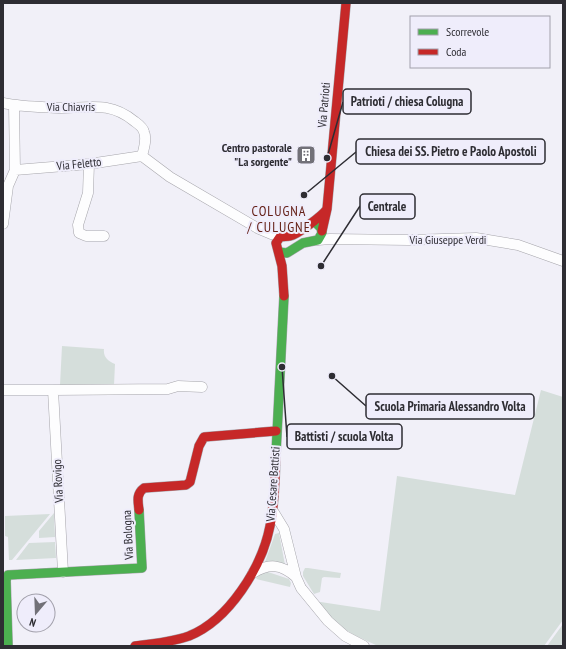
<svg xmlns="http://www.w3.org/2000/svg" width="566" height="649" font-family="'PT Sans Narrow',sans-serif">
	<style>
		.green { fill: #d5dedb }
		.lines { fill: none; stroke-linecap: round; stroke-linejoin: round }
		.street-casing { stroke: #a6a5ab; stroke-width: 11 }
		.fast-casing { stroke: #a6a5ab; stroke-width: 10 }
		.jam-casing { stroke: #a6a5ab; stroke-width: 10 }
		.street { stroke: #fdfdfe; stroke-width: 10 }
		.fast { stroke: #4caf50; stroke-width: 9 }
		.jam { stroke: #c62828; stroke-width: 9 }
		.labels { text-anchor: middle; stroke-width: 4; stroke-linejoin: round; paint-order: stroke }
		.street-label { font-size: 12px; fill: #2e2d33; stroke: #efedfb }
		.poi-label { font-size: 12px; font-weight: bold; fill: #2e2d33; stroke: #efedfb; text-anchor: end }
		.quarter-label { font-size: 14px; letter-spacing: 1px; fill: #652117; stroke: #efedfb }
		.leader { fill: none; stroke: #2e2d33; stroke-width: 1.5 }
		.callout-dot { fill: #2e2d33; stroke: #efedfb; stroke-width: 1.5 }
		.callout { fill: #efedfb; stroke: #2e2d33; stroke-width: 1.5 }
		.callout-label { font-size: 13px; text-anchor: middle; font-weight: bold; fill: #2e2d33 }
	</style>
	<rect width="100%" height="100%" fill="#f1f0f8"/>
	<path class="green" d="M 62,346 L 104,349 C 103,357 108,361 115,364 L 114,385 L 60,385 Z
		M 541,390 L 563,397 L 563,620 L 544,646 L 378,646 L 354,635 L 341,627 L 314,601 L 380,611 L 397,476 L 515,495 Z
		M 54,513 L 55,537 L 39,538 L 39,531 Z
		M 50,514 L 12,560 L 9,560 L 8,537 L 5,536 L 5,516 Z
		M 279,533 L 285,565 L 277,562 L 265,562 L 275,534 Z
		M 55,542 L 56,558 L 16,560 L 29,543 Z
		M 305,568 L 308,568 L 341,573 L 340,578 L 324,577 L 322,578 L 320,592 L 314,594 L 303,576 L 303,572 Z
		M 262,572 L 268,572 L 289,579 L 291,583 L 290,587 L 256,579 Z
		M 563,624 L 563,643 L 561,646 L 547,646 Z"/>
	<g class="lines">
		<defs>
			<path id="street" d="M 3,103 C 22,107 42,107 61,108 C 89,108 110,101 134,121 C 138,124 143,127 144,132 C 147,139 144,148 142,156
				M 142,156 L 170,177 L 259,229 L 271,234 L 283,236
				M 89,164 L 88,193 L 78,225 L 79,233 L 86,236 L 104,236
				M 15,170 L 89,164 L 142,156
				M 3,224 L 8,186 L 15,170 L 14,105
				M 318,240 L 330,239 L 409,240 L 476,238 L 518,245 L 563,261
				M 3,390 L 53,390 L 63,572
				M 53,390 L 168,389 L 178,386 L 202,387
				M 273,511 L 284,529 L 296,577 L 301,588 L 328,621 L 345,636 L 364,646
				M 253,573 C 269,563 281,564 296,577"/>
			<path id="fast" d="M 279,252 L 287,253 L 303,243 L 318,240 L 322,233 L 321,228 L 317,224
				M 276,453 L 284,296
				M 8,646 L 6,580 L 8,575 L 142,568 L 139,510"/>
			<path id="jam" d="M 322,231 L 327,209 L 346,3
				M 284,296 L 282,266 L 276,243 L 280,237 C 284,236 287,237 290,236 C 297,235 323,215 327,209
				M 139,510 C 138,501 136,494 144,488 L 186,485 L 190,482 L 199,446 L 204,437 L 276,431
				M 135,646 C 153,644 172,642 189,636 C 229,620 262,567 270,526 C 275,503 275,478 276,453"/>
		</defs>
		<use href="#street" class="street-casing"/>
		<use href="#fast" class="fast-casing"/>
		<use href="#jam" class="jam-casing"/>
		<use href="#street" class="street"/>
		<use href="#fast" class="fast"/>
		<use href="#jam" class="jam"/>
	</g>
	<defs>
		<symbol id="building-square" viewBox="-11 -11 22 22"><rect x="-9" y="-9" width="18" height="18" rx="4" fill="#727178" stroke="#efedfb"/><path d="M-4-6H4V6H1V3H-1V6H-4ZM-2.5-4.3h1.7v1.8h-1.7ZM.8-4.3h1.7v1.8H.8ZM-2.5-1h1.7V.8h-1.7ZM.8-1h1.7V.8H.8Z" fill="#fff"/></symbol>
	</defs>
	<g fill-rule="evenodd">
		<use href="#building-square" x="295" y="144" width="22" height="22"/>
	</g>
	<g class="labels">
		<g class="street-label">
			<text transform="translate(324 105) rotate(-85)" y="4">Via Patrioti</text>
			<text x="71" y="111">Via Chiavris</text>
			<text transform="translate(79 164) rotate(-6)" y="4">Via Feletto</text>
			<text x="448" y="244">Via Giuseppe Verdi</text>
			<text transform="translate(58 481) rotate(-93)" y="4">Via Rovigo</text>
			<text transform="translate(273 484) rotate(-86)" y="4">Via Cesare Battisti</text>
			<text transform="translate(128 535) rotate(-93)" y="4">Via Bologna</text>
		</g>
		<g class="poi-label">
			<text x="292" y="152">Centro pastorale<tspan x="292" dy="14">"La sorgente"</tspan></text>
		</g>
		<g class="quarter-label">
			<text x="279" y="216">COLUGNA<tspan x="279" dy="16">/ CULUGNE</tspan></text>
		</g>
	</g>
	<path class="leader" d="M327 158L343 102M304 195L356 152M321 266L360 206M332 376L366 406M282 367L287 437"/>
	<g class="callout-dot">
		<circle cx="327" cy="158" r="4"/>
		<circle cx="304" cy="195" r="4"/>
		<circle cx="321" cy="266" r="4"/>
		<circle cx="332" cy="376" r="4"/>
		<circle cx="282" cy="367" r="4"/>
	</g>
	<g class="callout">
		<rect x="343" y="89" width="128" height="25" rx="4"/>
		<rect x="356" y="139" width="189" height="25" rx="4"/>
		<rect x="360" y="194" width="55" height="25" rx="4"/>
		<rect x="366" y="394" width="168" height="25" rx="4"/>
		<rect x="287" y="424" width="115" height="25" rx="4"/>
	</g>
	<g class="callout-label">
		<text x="407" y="106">Patrioti / chiesa Colugna</text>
		<text x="451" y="156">Chiesa dei SS. Pietro e Paolo Apostoli</text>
		<text x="387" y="211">Centrale</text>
		<text x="450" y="411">Scuola Primaria Alessandro Volta</text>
		<text x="344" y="441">Battisti / scuola Volta</text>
	</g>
	<rect width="566" height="649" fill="none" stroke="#2e2d33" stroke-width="8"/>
	<rect x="410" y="16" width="140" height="52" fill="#efedfb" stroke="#a2a0ab"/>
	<rect x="418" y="29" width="20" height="6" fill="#4caf50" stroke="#a2a0ab"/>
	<text x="446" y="36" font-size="12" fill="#2e2d33">Scorrevole</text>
	<rect x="418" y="49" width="20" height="6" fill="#c62828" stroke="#a2a0ab"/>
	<text x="446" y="56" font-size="12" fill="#2e2d33">Coda</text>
	<g transform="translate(36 613) rotate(199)"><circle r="19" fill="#efedfb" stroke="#a2a0ab"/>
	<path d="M0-3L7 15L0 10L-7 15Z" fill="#727178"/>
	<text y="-6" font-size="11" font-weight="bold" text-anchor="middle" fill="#2e2d33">N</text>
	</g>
</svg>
